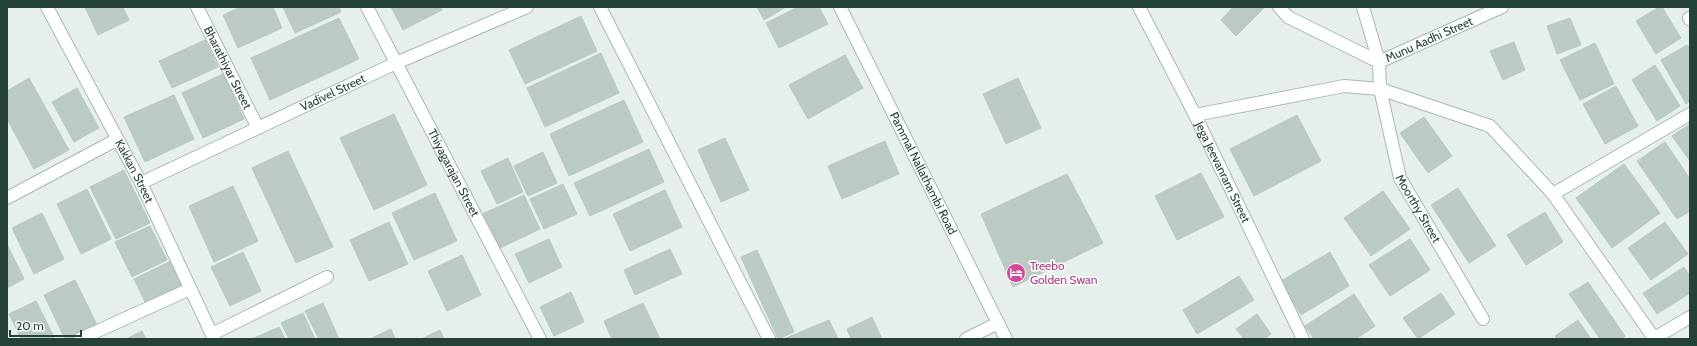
<svg xmlns="http://www.w3.org/2000/svg" width="1697" height="346" font-family="Cabin,sans-serif">
	<style>
		.building { fill: #bbcac4; stroke: #b8c9c2 }
		.lines { fill: none; stroke-linecap: round; stroke-linejoin: round }
		.street-casing { stroke: #a8b8b2; stroke-width: 14 }
		.secondary-casing { stroke: #a4bbb3; stroke-width: 14 }
		.street { stroke: #fff; stroke-width: 12 }
		.secondary { stroke: #fff; stroke-width: 12 }
		.labels { text-anchor: middle; stroke-width: 3.5; stroke-linejoin: round; paint-order: stroke }
		.street-label { font-size: 12px; fill: #24423a; stroke: #f7fbf9 }
		.hotel-label { font-size: 12px; fill: #b23c85; stroke: #f7fbf9; text-anchor: start }
	</style>
	<rect width="100%" height="100%" fill="#e6efeb"/>
	<path class="building" d="M 85,7 L 123,7 L 129,20 L 98,35 Z
		M 241,7 L 273,7 L 282,28 L 238,48 L 223,15 Z
		M 283,7 L 339,7 L 341,12 L 295,33 Z
		M 391,7 L 441,7 L 442,10 L 403,30 Z
		M 757,7 L 786,7 L 764,20 Z
		M 798,7 L 819,7 L 828,24 L 779,48 L 766,23 Z
		M 1233,7 L 1265,7 L 1236,36 L 1221,20 Z
		M 1659,7 L 1662,7 L 1681,38 L 1656,54 L 1636,21 Z
		M 581,16 L 597,51 L 525,84 L 509,50 Z
		M 339,18 L 359,59 L 270,100 L 251,58 Z
		M 1570,18 L 1581,45 L 1557,54 L 1547,26 Z
		M 205,40 L 218,67 L 172,88 L 159,61 Z
		M 1514,42 L 1525,70 L 1503,80 L 1490,51 Z
		M 1595,43 L 1614,84 L 1580,100 L 1560,60 Z
		M 1687,45 L 1690,49 L 1690,101 L 1686,104 L 1661,60 Z
		M 601,53 L 619,93 L 545,127 L 527,88 Z
		M 845,55 L 863,88 L 808,119 L 789,85 Z
		M 1655,65 L 1680,106 L 1657,121 L 1632,80 Z
		M 223,74 L 244,119 L 203,138 L 182,93 Z
		M 29,78 L 69,150 L 34,169 L 7,119 L 7,91 Z
		M 1018,78 L 1041,128 L 1006,144 L 983,94 Z
		M 1616,86 L 1638,126 L 1605,144 L 1583,104 Z
		M 77,88 L 99,128 L 74,142 L 52,102 Z
		M 174,95 L 194,139 L 145,162 L 124,117 Z
		M 624,100 L 643,142 L 569,176 L 550,134 Z
		M 394,114 L 427,185 L 374,210 L 340,138 Z
		M 1297,115 L 1321,161 L 1254,196 L 1230,149 Z
		M 1424,117 L 1452,156 L 1428,173 L 1400,133 Z
		M 1690,124 L 1690,161 L 1672,136 Z
		M 725,138 L 749,190 L 721,202 L 698,150 Z
		M 885,141 L 899,174 L 842,199 L 828,166 Z
		M 1665,142 L 1690,179 L 1690,211 L 1677,219 L 1637,161 Z
		M 649,149 L 664,182 L 590,216 L 574,183 Z
		M 288,151 L 333,247 L 296,263 L 252,168 Z
		M 543,152 L 557,183 L 528,196 L 514,166 Z
		M 508,158 L 523,192 L 497,204 L 481,171 Z
		M 1624,164 L 1660,213 L 1612,248 L 1576,198 Z
		M 124,170 L 150,223 L 116,239 L 90,187 Z
		M 1201,173 L 1224,217 L 1177,240 L 1155,196 Z
		M 1067,174 L 1103,243 L 1013,287 L 981,214 Z
		M 563,184 L 577,214 L 544,229 L 530,199 Z
		M 233,186 L 258,241 L 214,262 L 189,206 Z
		M 1458,188 L 1496,246 L 1469,263 L 1431,205 Z
		M 87,189 L 111,239 L 81,254 L 57,204 Z
		M 665,190 L 682,227 L 630,251 L 613,214 Z
		M 1383,191 L 1410,229 L 1371,256 L 1344,218 Z
		M 435,193 L 457,241 L 414,260 L 392,213 Z
		M 524,195 L 540,229 L 496,250 L 480,215 Z
		M 1545,212 L 1563,242 L 1526,265 L 1507,235 Z
		M 42,213 L 64,259 L 34,274 L 12,228 Z
		M 389,222 L 408,264 L 369,281 L 350,240 Z
		M 1665,222 L 1688,254 L 1651,280 L 1628,248 Z
		M 150,226 L 167,260 L 132,277 L 115,242 Z
		M 549,239 L 562,267 L 529,283 L 515,254 Z
		M 1410,239 L 1430,270 L 1390,296 L 1369,265 Z
		M 7,244 L 24,279 L 7,288 Z
		M 670,249 L 682,274 L 635,295 L 624,270 Z
		M 757,250 L 794,332 L 778,339 L 741,257 Z
		M 243,252 L 261,291 L 230,306 L 211,267 Z
		M 1330,252 L 1349,286 L 1301,315 L 1281,281 Z
		M 462,255 L 481,295 L 447,311 L 428,271 Z
		M 171,261 L 185,290 L 148,308 L 134,279 Z
		M 1684,267 L 1690,276 L 1690,293 L 1657,314 L 1643,293 Z
		M 1239,276 L 1254,300 L 1197,334 L 1183,310 Z
		M 75,280 L 99,329 L 78,339 L 65,339 L 44,295 Z
		M 1588,282 L 1625,336 L 1621,339 L 1600,339 L 1569,294 Z
		M 571,292 L 584,322 L 554,336 L 540,307 Z
		M 1441,293 L 1455,314 L 1418,339 L 1403,318 Z
		M 1354,294 L 1375,326 L 1356,339 L 1314,339 L 1305,326 Z
		M 36,301 L 55,339 L 21,339 L 9,314 Z
		M 323,303 L 339,339 L 319,339 L 305,311 Z
		M 643,303 L 660,339 L 612,339 L 604,321 Z
		M 303,313 L 315,339 L 289,339 L 281,323 Z
		M 1257,314 L 1271,334 L 1265,339 L 1244,339 L 1236,329 Z
		M 872,317 L 882,339 L 851,339 L 847,329 Z
		M 829,320 L 838,339 L 786,339 L 786,338 Z
		M 1578,320 L 1591,339 L 1557,339 L 1555,336 Z
		M 279,327 L 285,339 L 252,339 Z
		M 391,329 L 395,339 L 370,339 Z
		M 440,330 L 444,339 L 421,339 Z
		M 142,331 L 146,339 L 126,339 Z"/>
	<g class="lines">
		<defs>
			<g id="street">
				<path id="s1" d="M 47,7 L 141,183 L 214,339"/>
				<path id="s2" d="M 197,7 L 258,128"/>
				<path id="s3" d="M 367,7 L 540,339"/>
				<path d="M 600,7 L 769,339"/>
				<path id="s4" d="M 840,7 L 1006,339"/>
				<path id="s5" d="M 1139,7 L 1195,115 L 1303,339"/>
				<path d="M 1279,7 L 1288,17 L 1379,62"/>
				<path id="s6" d="M 1363,7 L 1379,62 L 1380,89 L 1400,178 L 1483,319"/>
				<path d="M 1689,18 L 1690,20"/>
				<path id="s7" d="M 1379,62 L 1502,7"/>
				<path d="M 1195,115 L 1344,86 L 1380,89 L 1490,126 L 1553,194 L 1654,338"/>
				<path id="s8" d="M 141,183 L 396,63 L 527,7"/>
				<path d="M 1553,194 L 1690,114"/>
				<path d="M 7,198 L 116,140"/>
				<path d="M 212,334 L 327,277"/>
				<path d="M 80,339 L 190,289"/>
				<path d="M 966,339 L 998,323"/>
			</g>
			<path id="secondary" d="M 1653,339 L 1690,317"/>
		</defs>
		<use href="#street" class="street-casing"/>
		<use href="#secondary" class="secondary-casing"/>
		<use href="#street" class="street"/>
		<use href="#secondary" class="secondary"/>
	</g>
	<defs>
		<symbol id="hotel-disc" viewBox="-11 -11 22 22"><circle r="9.5" fill="#d1479c" stroke="#f7fbf9"/><path d="M-6-4.5h1.5V1H6V5H4.5V3h-9V5H-6ZM-4 0a1.8 1.8 0 1 1 3.6 0ZM.5 0V-2.5h3Q6-2.5 6 0Z" fill="#fff"/></symbol>
	</defs>
	<g fill-rule="evenodd">
		<use href="#hotel-disc" x="1005" y="262" width="22" height="22"/>
	</g>
	<g class="labels">
		<g class="street-label">
			<text dy="4" stroke="none"><textPath href="#s7" startOffset="55">Munu Aadhi Street</textPath></text>
			<text dy="4" stroke="none"><textPath href="#s2" startOffset="68">Bharathiyar Street</textPath></text>
			<text dy="4" stroke="none"><textPath href="#s8" startOffset="212">Vadivel Street</textPath></text>
			<text dy="4" stroke="none"><textPath href="#s1" startOffset="186">Kakkan Street</textPath></text>
			<text dy="4" stroke="none"><textPath href="#s5" startOffset="185">Jega Jeevanram Street</textPath></text>
			<text dy="4" stroke="none"><textPath href="#s3" startOffset="187">Thiyagarajan Street</textPath></text>
			<text dy="4" stroke="none"><textPath href="#s4" startOffset="186">Pammal Nallathambi Road</textPath></text>
			<text dy="4" stroke="none"><textPath href="#s6" startOffset="211">Moorthy Street</textPath></text>
		</g>
		<g class="hotel-label">
			<text x="1030" y="270">Treebo<tspan x="1030" dy="14">Golden Swan</tspan></text>
		</g>
	</g>
	<rect width="1697" height="346" fill="none" stroke="#24423a" stroke-width="16"/>
	<path d="M10 330v6h71v-6" fill="none" stroke="#24423a" stroke-width="2"/>
	<text x="16" y="330" font-size="12" fill="#24423a" stroke="#f7fbf9" stroke-width="3" paint-order="stroke">20 m</text>
</svg>
